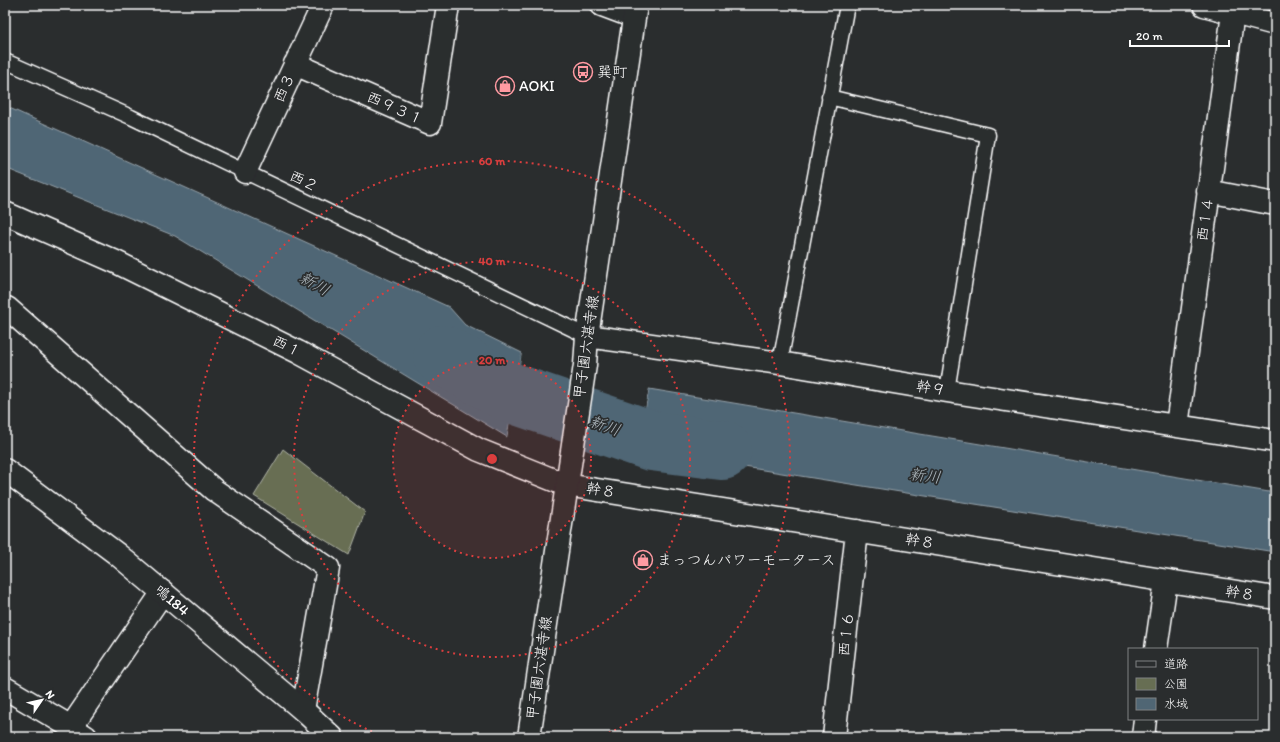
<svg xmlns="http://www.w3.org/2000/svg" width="1280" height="742" font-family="Itim,'Klee One',sans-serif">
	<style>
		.green { fill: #676e53; stroke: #b3b6a9 }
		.water { fill: #506674; stroke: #96a3ac }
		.pier { fill: #2a2d2e }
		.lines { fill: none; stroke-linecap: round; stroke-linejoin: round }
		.river { stroke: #506674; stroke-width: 60 }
		.lane-casing { stroke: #fff; stroke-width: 17 }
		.street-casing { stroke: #fff; stroke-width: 25 }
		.secondary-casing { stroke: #fff; stroke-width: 25 }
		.lane { stroke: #2a2d2e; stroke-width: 14 }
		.street { stroke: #2a2d2e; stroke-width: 22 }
		.secondary { stroke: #2a2d2e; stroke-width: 22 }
		.ring { fill: none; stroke: #da3e3e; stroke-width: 2; stroke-dasharray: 2 4 }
		.labels { text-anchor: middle; stroke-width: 3.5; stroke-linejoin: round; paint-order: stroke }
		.poi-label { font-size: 15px; fill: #fff; stroke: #2a2d2e; text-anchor: start }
		.street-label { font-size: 15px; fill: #fff; stroke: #2a2d2e }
		.water-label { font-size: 16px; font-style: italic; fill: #b0bac0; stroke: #2a2d2e }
		.centre { fill: #da3e3e; stroke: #2a2d2e; stroke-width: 2 }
		.ring-label { font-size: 12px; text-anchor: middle; font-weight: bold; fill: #da3e3e; stroke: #2a2d2e; stroke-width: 3.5; stroke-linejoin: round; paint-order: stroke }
	</style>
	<rect width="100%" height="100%" fill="#2a2d2e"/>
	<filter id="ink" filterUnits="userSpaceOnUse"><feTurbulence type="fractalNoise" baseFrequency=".025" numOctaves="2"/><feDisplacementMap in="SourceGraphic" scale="8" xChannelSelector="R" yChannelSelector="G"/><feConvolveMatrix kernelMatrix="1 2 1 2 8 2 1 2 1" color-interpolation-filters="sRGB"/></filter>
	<g filter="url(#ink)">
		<path class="green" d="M 283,449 L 365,512 L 349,555 L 254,496 Z"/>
		<path class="water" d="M 5,106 L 449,307 L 465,325 L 522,353 L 507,437 L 175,236 L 5,168 Z
			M 649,389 L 1275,493 L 1275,552 L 638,450 Z"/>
		<path class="pier" d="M 522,353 L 524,353 L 509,438 L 507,439 Z
			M 648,387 L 649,387 L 637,452 L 636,450 Z"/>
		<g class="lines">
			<path class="river" d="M 443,355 L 509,392 L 652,441 L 722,450"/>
			<defs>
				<path id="lane" d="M 5,61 L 131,117 L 587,336
					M 829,97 L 988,135 L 947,391
					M 780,363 L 847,5"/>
				<path id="street" d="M 602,5 L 634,17
					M 1204,5 L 1275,24
					M 295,64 L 430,123 L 448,5
					M 245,172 L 323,5
					M 1208,191 L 1275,204
					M 5,213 L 116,262 L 298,352 L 479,450 L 566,485 L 1275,598
					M 5,310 L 7,308 L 214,490 L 328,568 L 303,710
					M 587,336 L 780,363 L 947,391 L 1275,441
					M 1177,426 L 1233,13
					M 1156,649 L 1166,581
					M 5,688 L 71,727 L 86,737
					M 71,727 L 163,592
					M 834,737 L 857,531
					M 1143,737 L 1145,719"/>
				<path id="secondary" d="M 5,470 L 117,554 L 303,710 L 332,737
					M 529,737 L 585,365 L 587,336 L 636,5"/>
			</defs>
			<use href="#lane" class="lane-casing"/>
			<use href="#street" class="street-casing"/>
			<use href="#secondary" class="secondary-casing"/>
			<use href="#lane" class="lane"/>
			<use href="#street" class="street"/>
			<use href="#secondary" class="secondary"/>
		</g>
	</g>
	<circle cx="492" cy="459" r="99" fill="#da3e3e" fill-opacity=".12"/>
	<g class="ring">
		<circle cx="492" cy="459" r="99"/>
		<circle cx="492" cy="459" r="198"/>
		<path d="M383 736A298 298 0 1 1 601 736"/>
	</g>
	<defs>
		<symbol id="bus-ring" viewBox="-11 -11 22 22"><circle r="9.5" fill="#2a2d2e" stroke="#ff9aa2" stroke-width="1.5"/><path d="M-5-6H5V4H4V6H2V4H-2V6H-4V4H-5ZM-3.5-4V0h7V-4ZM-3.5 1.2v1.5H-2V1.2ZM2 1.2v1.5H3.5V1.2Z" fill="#ff9aa2"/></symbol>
		<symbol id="shop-ring" viewBox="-11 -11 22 22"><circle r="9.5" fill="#2a2d2e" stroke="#ff9aa2" stroke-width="1.5"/><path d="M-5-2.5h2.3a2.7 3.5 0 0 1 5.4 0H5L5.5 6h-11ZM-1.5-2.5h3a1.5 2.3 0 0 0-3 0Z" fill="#ff9aa2"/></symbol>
	</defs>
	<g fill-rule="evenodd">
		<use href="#bus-ring" x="572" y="61" width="22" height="22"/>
		<use href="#shop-ring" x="494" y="75" width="22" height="22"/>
		<use href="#shop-ring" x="632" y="549" width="22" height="22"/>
	</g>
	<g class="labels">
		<g class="poi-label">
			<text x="597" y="77">巽町</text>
			<text x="519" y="91">AOKI</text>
			<text x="657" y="565">まっつんパワーモータース</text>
		</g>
		<g class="street-label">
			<text transform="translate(284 88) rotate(-65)" y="5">西３</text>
			<text transform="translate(395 108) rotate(24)" y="5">西９３１</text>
			<text transform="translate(304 181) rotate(26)" y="5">西２</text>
			<text transform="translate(1205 219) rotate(-82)" y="5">西１４</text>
			<text transform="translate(287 346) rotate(27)" y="5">西１</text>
			<text transform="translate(586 347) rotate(-82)" y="5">甲子園六湛寺線</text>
			<text transform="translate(931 388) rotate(9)" y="5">幹９</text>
			<text transform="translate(601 490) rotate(9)" y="5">幹８</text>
			<text transform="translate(920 541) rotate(9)" y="5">幹８</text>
			<text transform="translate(1240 593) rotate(9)" y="5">幹８</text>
			<text transform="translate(172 600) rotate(40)" y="5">鳴184</text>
			<text transform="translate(846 634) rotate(-84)" y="5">西１６</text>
			<text transform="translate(539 668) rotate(-82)" y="5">甲子園六湛寺線</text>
		</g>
		<g class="water-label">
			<text transform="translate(315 283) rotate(29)" y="6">新川</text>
			<text transform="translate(605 425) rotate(19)" y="6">新川</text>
			<text transform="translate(925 475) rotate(7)" y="6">新川</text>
		</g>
	</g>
	<circle cx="492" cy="459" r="6" class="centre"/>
	<g class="ring-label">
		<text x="492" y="165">60 m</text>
		<text x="492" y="265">40 m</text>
		<text x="492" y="364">20 m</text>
	</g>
	<rect width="1280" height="742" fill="none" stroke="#2a2d2e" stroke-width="20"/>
	<rect x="10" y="10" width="1260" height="722" fill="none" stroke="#fff" stroke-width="1.5" filter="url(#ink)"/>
	<rect x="1128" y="648" width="130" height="72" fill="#2a2d2e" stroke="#7f8182"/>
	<rect x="1136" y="661" width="20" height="6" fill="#2a2d2e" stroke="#7f8182"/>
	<text x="1164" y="668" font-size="12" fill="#ffffff">道路</text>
	<rect x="1136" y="678" width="20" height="12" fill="#676e53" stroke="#7f8182"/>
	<text x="1164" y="688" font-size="12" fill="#ffffff">公園</text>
	<rect x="1136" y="698" width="20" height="12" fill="#506674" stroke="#7f8182"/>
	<text x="1164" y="708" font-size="12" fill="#ffffff">水域</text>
	<g transform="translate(42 700) rotate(56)" stroke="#2a2d2e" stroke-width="3" paint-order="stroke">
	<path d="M0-3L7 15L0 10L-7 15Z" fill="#ffffff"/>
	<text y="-6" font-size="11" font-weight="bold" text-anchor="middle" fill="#ffffff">N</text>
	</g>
	<path d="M1130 40v6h99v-6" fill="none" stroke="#ffffff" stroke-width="2"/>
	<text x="1136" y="40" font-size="12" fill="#ffffff" stroke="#2a2d2e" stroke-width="3" paint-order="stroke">20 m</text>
</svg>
